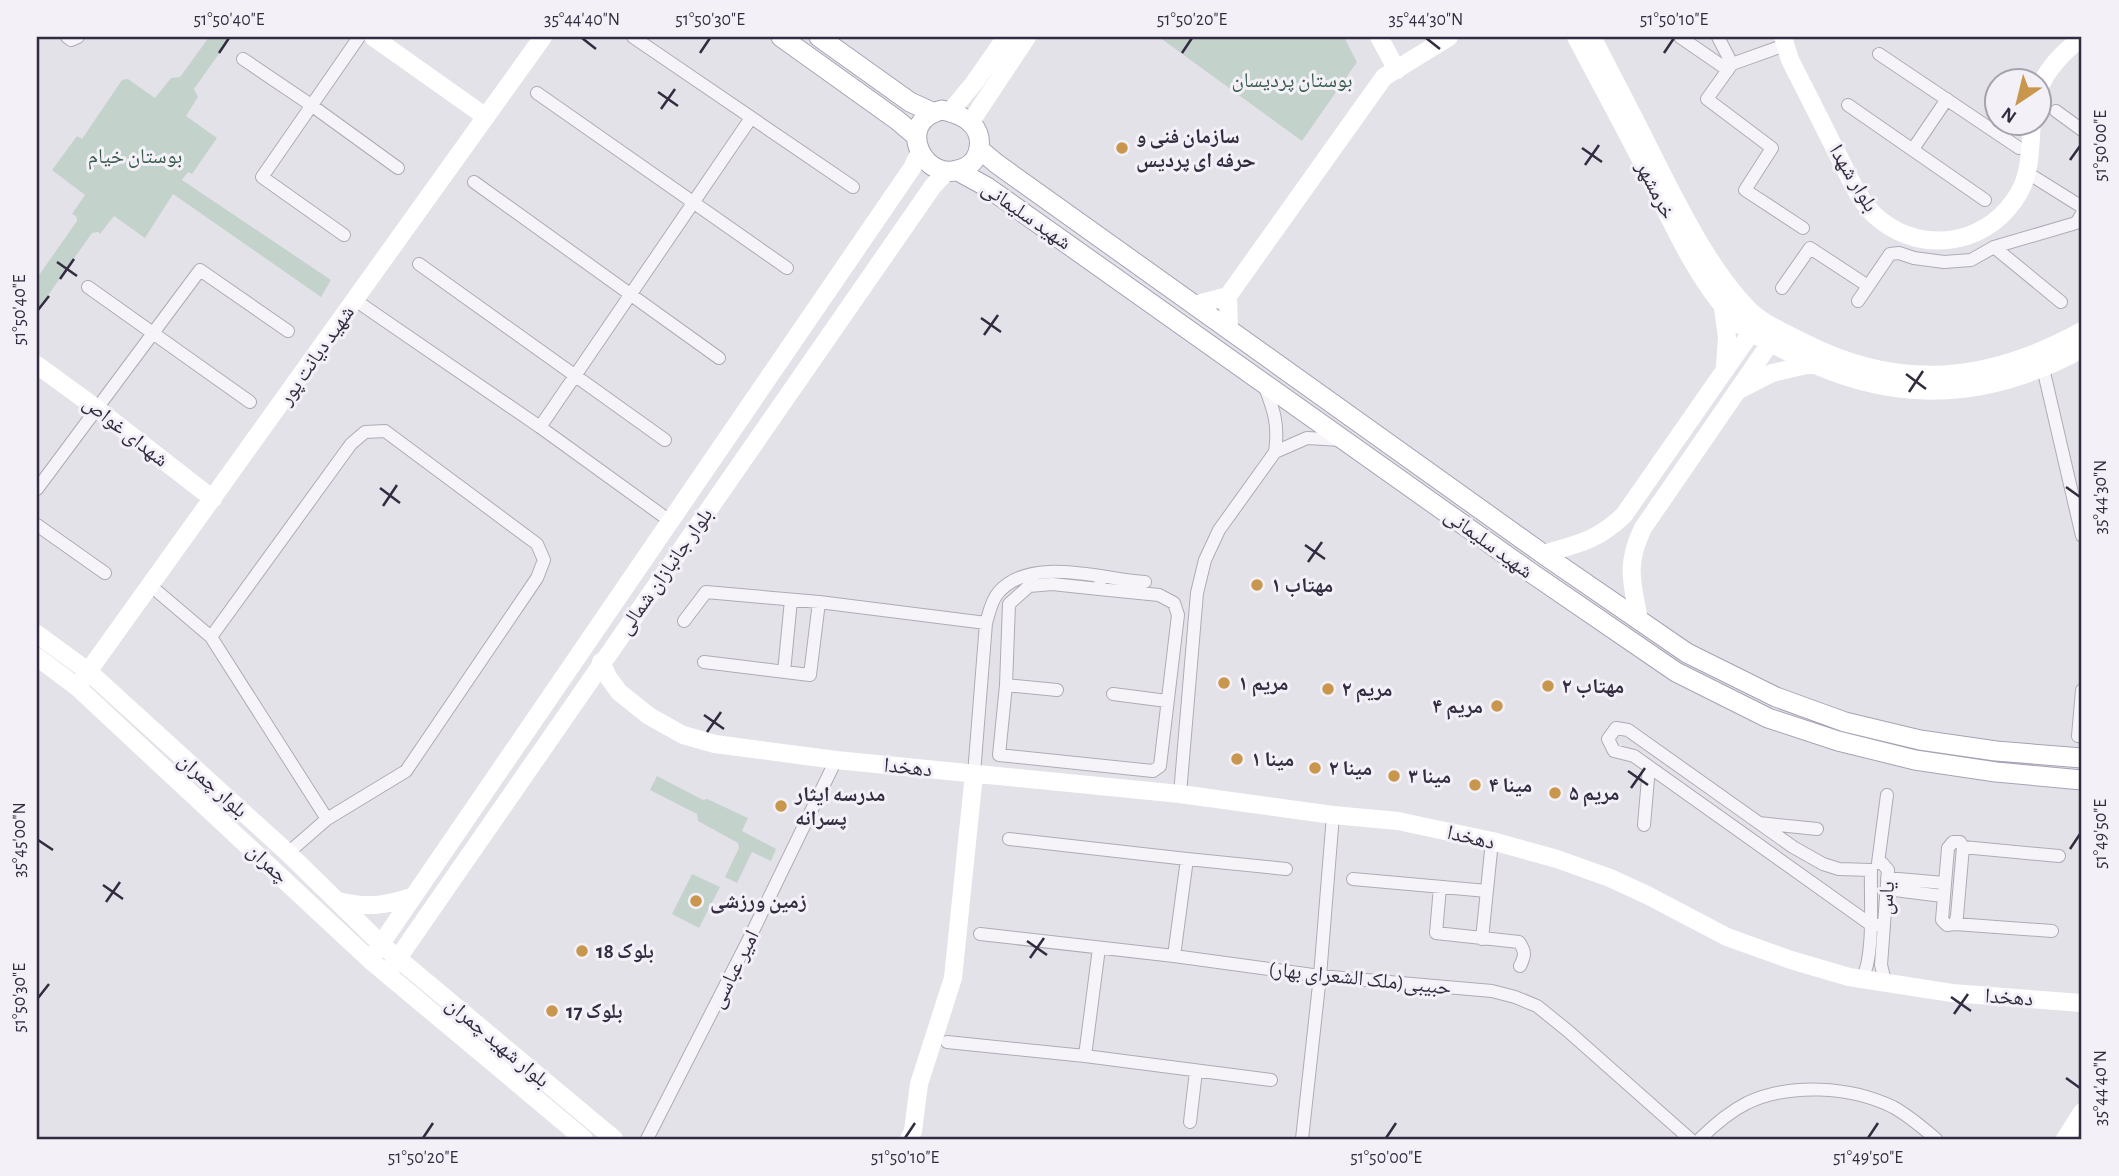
<svg xmlns="http://www.w3.org/2000/svg" width="2119" height="1176" font-family="'Alegreya Sans','Noto Naskh Arabic',sans-serif">
	<style>
		.green { fill: #c3d3cb }
		.lines { fill: none; stroke-linecap: round; stroke-linejoin: round }
		.street-casing { stroke: #afabb6; stroke-width: 14 }
		.primary-casing { stroke: #a8a1b4; stroke-width: 21 }
		.street { stroke: #f6f4f8; stroke-width: 12 }
		.secondary { stroke: #fff; stroke-width: 18 }
		.primary { stroke: #fff; stroke-width: 19 }
		.ticks { fill: none; stroke: #332b40; stroke-width: 2.5 }
		.poi-dot { fill: #c8974d; stroke: #f3f1f7; stroke-width: 2.5 }
		.labels { text-anchor: middle; stroke-width: 6; stroke-linejoin: round; paint-order: stroke }
		.park-label { font-size: 21px; fill: #395b4c; stroke: #f3f1f7 }
		.poi-label { font-size: 21px; font-weight: bold; fill: #332b40; stroke: #f3f1f7; text-anchor: start }
		.street-label { font-size: 21px; fill: #332b40; stroke: #f3f1f7 }
		.neatline { fill: none; stroke: #332b40; stroke-width: 2.5 }
		.ticks-label { font-size: 18px; text-anchor: middle; fill: #332b40 }
	</style>
	<rect width="100%" height="100%" fill="#e4e2e9"/>
	<path class="green" d="M 209,37 L 231,37 L 194,89 L 198,97 L 186,116 L 217,138 L 192,174 L 188,172 L 182,180 L 331,280 L 321,297 L 173,194 L 145,238 L 114,216 L 100,234 L 98,232 L 92,233 L 37,311 L 37,278 L 77,221 L 76,216 L 72,214 L 85,195 L 52,170 L 77,136 L 82,139 L 122,80 L 128,79 L 155,98 L 171,78 L 180,77 Z
		M 1159,37 L 1344,37 L 1357,62 L 1302,141 Z
		M 657,776 L 703,800 L 707,799 L 748,818 L 742,831 L 776,849 L 771,861 L 752,852 L 737,883 L 725,877 L 739,848 L 738,843 L 698,821 L 697,814 L 650,790 Z
		M 692,874 L 720,887 L 699,928 L 672,914 Z"/>
	<g class="lines">
		<defs>
			<path id="street" d="M 67,37 L 71,40 L 78,37
				M 633,37 L 853,187
				M 1680,37 L 1728,70
				M 1718,37 L 1732,64
				M 1785,45 L 1732,64 L 1707,99 L 1772,148 L 1745,190 L 1803,228
				M 1879,54 L 2019,148
				M 243,59 L 311,105 L 398,168
				M 537,93 L 787,268
				M 1848,105 L 1985,200
				M 2056,111 L 2082,130
				M 1913,149 L 1947,99
				M 2026,172 L 2082,207
				M 474,182 L 719,358
				M 344,235 L 262,177 L 359,37
				M 1994,247 L 2061,302
				M 419,264 L 665,440
				M 88,287 L 250,402
				M 1782,288 L 1810,248 L 1868,286
				M 355,300 L 540,427 L 670,521
				M 1858,301 L 1890,254 L 1899,253 L 1914,258 L 1944,262 L 1971,260 L 1994,247 L 2076,223 L 2082,214
				M 2043,368 L 2082,536
				M 1264,385 C 1274,410 1279,425 1275,452
				M 540,427 L 751,118
				M 37,489 L 200,270 L 288,331
				M 37,525 L 105,573
				M 151,586 L 211,637 L 327,819
				M 684,621 L 706,592 L 819,602 L 986,623
				M 211,637 L 351,444 L 365,432 L 385,431 L 537,544 L 544,560 L 537,578 L 406,771 L 327,819 L 288,853
				M 704,662 L 810,675 L 819,602
				M 784,672 L 791,600
				M 1006,685 L 1009,604 L 1029,586 L 1052,584 L 1099,589 L 1100,581
				M 1057,690 L 1006,685 L 999,755 L 1153,771 L 1160,766 L 1178,615 L 1174,603 L 1159,595 L 1099,589
				M 2082,690 L 2078,736 L 2082,737
				M 1113,694 L 1167,701
				M 974,774 L 986,623 C 989,614 991,601 998,593 C 1030,555 1101,579 1145,582
				M 1180,794 L 1197,593 L 1205,560 L 1219,530 L 1275,452 L 1307,438 L 1341,440
				M 1887,795 L 1878,863 L 1882,863 L 1888,870 L 1881,965 L 1884,977 L 1890,985
				M 1759,823 L 1817,829
				M 1644,825 L 1649,767
				M 1009,839 L 1187,859
				M 1887,878 L 1944,883
				M 1353,879 L 1487,891
				M 1440,887 L 1436,933 L 1519,942 C 1526,952 1525,956 1520,966
				M 1887,889 L 1942,896
				M 1955,924 L 1957,916 L 1963,847
				M 2052,931 L 1955,924 L 1947,925 L 1942,920 L 1948,848 L 1953,842 L 1960,842 L 1963,847 L 2059,856
				M 980,934 L 1174,956 L 1320,976 L 1492,991 L 1515,997 L 1537,1006 L 1568,1031 L 1690,1139
				M 1482,939 L 1492,841
				M 1099,948 L 1085,1056 L 1271,1080
				M 1174,956 L 1187,859 L 1286,869
				M 1862,980 C 1875,953 1870,900 1871,870 L 1839,869 L 1823,864 L 1793,847 L 1628,730 L 1616,728 L 1608,739 L 1614,751 L 1634,756 L 1870,924 L 1884,926
				M 947,1042 L 1085,1056
				M 1190,1122 L 1196,1071
				M 647,1139 L 751,935 L 836,760
				M 1302,1139 L 1320,976 L 1333,815
				M 1700,1139 C 1714,1125 1729,1112 1747,1103 C 1790,1083 1850,1086 1893,1107 C 1908,1115 1923,1128 1936,1139"/>
			<path id="primary" d="M 781,37 L 897,120 L 916,136
				M 819,37 L 910,102 L 934,113
				M 942,110 C 952,112 965,117 972,124 C 984,137 981,159 966,167 C 925,189 892,121 942,110 Z
				M 979,149 L 997,164 L 1543,554 L 1687,653 L 1776,697 L 1845,722 L 1920,740 L 1996,751 L 2082,758
				M 956,170 L 987,187 L 1530,572 L 1676,672 L 1768,718 L 1838,741 L 1915,760 L 1996,772 L 2082,780"/>
		</defs>
		<use href="#street" class="street-casing"/>
		<use href="#primary" class="primary-casing"/>
		<use href="#street" class="street"/>
		<path class="secondary" d="M 373,37 L 486,117
			M 1379,37 L 1397,70
			M 1576,37 C 1598,79 1621,121 1643,164 C 1669,216 1694,276 1734,319 C 1749,334 1770,342 1788,352 C 1889,405 1982,403 2082,349
			M 1592,37 C 1615,81 1638,125 1660,170 C 1685,218 1710,269 1748,309 C 1762,323 1785,333 1803,342 C 1900,392 1989,382 2082,331
			M 1783,37 L 1790,60 C 1806,91 1821,121 1836,151 C 1848,174 1859,203 1879,219 C 1925,257 1992,243 2020,191 C 2031,171 2030,145 2032,122
			M 2038,92 C 2045,70 2065,50 2082,38
			M 950,112 L 974,83 L 1006,37
			M 970,123 L 1027,37
			M 1228,296 L 1384,77 L 1449,37
			M 1194,305 L 1228,296 L 1229,330
			M 1723,308 L 1727,337 L 1725,367
			M 37,365 L 96,408 L 213,499
			M 1739,390 L 1772,373 L 1811,364
			M 1543,554 C 1578,544 1597,541 1624,515 L 1757,324
			M 1639,620 C 1632,582 1625,565 1643,528 L 1777,333
			M 37,634 L 89,672 L 288,853 L 382,945 L 614,1139
			M 37,657 L 77,687 L 370,960 L 584,1139
			M 601,662 L 608,677 L 619,692 L 649,716 L 683,735 L 715,744 L 836,760 L 1180,794 L 1333,815 L 1398,821 L 1492,841 L 1557,859 L 1610,878 L 1647,895 L 1727,937 L 1791,960 L 1849,977 L 1952,993 L 2082,1003
			M 77,687 L 543,37
			M 338,901 C 368,908 385,906 414,896
			M 370,960 L 912,168 L 920,152
			M 387,974 L 933,186 L 947,171
			M 909,1139 L 913,1131 L 919,1084 L 953,978 L 974,774
			M 2065,1139 L 2082,1112"/>
		<use href="#primary" class="primary"/>
	</g>
	<path class="ticks" d="M 582,38 L 596,49M 1426,38 L 1440,49M 219,53 L 229,38M 700,53 L 710,38M 1182,53 L 1192,38M 1664,53 L 1674,38M 658,92 L 678,106M 661,109 L 675,89M 1582,148 L 1602,162M 2070,160 L 2080,146M 1585,165 L 1599,145M 57,262 L 77,276M 60,279 L 74,259M 38,310 L 49,296M 981,318 L 1001,332M 984,335 L 998,315M 1906,374 L 1926,389M 1909,392 L 1923,371M 2066,487 L 2080,497M 380,488 L 400,503M 383,506 L 397,485M 1305,545 L 1325,559M 1308,562 L 1322,542M 704,715 L 724,729M 707,732 L 721,712M 1628,771 L 1648,785M 1631,788 L 1645,768M 38,840 L 53,850M 2070,849 L 2080,834M 103,885 L 123,899M 106,902 L 120,882M 1027,941 L 1047,955M 1030,958 L 1044,938M 1951,997 L 1971,1011M 38,998 L 49,984M 1954,1014 L 1968,994M 2066,1078 L 2080,1088M 423,1138 L 433,1123M 905,1138 L 915,1123M 1386,1138 L 1396,1123M 1868,1138 L 1878,1123"/>
	<g class="poi-dot">
		<circle cx="1122" cy="148" r="7"/>
		<circle cx="1257" cy="585" r="7"/>
		<circle cx="1224" cy="683" r="7"/>
		<circle cx="1548" cy="686" r="7"/>
		<circle cx="1328" cy="689" r="7"/>
		<circle cx="1497" cy="706" r="7"/>
		<circle cx="1237" cy="759" r="7"/>
		<circle cx="1315" cy="768" r="7"/>
		<circle cx="1394" cy="776" r="7"/>
		<circle cx="1475" cy="785" r="7"/>
		<circle cx="1555" cy="793" r="7"/>
		<circle cx="781" cy="806" r="7"/>
		<circle cx="696" cy="901" r="7"/>
		<circle cx="582" cy="951" r="7"/>
		<circle cx="552" cy="1011" r="7"/>
	</g>
	<g class="labels">
		<g class="park-label">
			<text x="1292" y="87">بوستان پردیسان</text>
			<text x="135" y="163">بوستان خیام</text>
		</g>
		<g class="poi-label">
			<text x="1136" y="143">سازمان فنی و<tspan x="1136" dy="24">حرفه ای پردیس</tspan></text>
			<text x="1271" y="592">مهتاب ۱</text>
			<text x="1238" y="690">مریم ۱</text>
			<text x="1562" y="693">مهتاب ۲</text>
			<text x="1342" y="696">مریم ۲</text>
			<text x="1483" y="713" text-anchor="end">مریم ۴</text>
			<text x="1251" y="766">مینا ۱</text>
			<text x="1329" y="775">مینا ۲</text>
			<text x="1408" y="783">مینا ۳</text>
			<text x="1489" y="792">مینا ۴</text>
			<text x="1569" y="800">مریم ۵</text>
			<text x="795" y="801">مدرسه ایثار<tspan x="795" dy="24">پسرانه</tspan></text>
			<text x="710" y="908">زمین ورزشی</text>
			<text x="596" y="958">بلوک 18</text>
			<text x="566" y="1018">بلوک 17</text>
		</g>
		<g class="street-label">
			<text transform="translate(1854 178) rotate(59)" y="7">بلوار شهدا</text>
			<text transform="translate(1656 190) rotate(63)" y="7">خرمشهر</text>
			<text transform="translate(1027 215) rotate(35)" y="7">شهید سلیمانی</text>
			<text transform="translate(316 355) rotate(-55)" y="7">شهید دیانت پور</text>
			<text transform="translate(126 431) rotate(38)" y="7">شهدای غواص</text>
			<text transform="translate(1489 543) rotate(36)" y="7">شهید سلیمانی</text>
			<text transform="translate(665 571) rotate(-55)" y="7">بلوار جانبازان شمالی</text>
			<text transform="translate(908 767) rotate(6)" y="7">دهخدا</text>
			<text transform="translate(213 785) rotate(42)" y="7">بلوار چمران</text>
			<text transform="translate(1471 837) rotate(13)" y="7">دهخدا</text>
			<text transform="translate(268 863) rotate(43)" y="7">چمران</text>
			<text transform="translate(1886 898) rotate(-86)" y="7">یاس</text>
			<text transform="translate(734 969) rotate(-63)" y="7">امیر عباسی</text>
			<text transform="translate(1360 978) rotate(6)" y="7">حبیبی(ملک الشعرای بهار)</text>
			<text transform="translate(2009 997) rotate(4)" y="7">دهخدا</text>
			<text transform="translate(498 1042) rotate(40)" y="7">بلوار شهید چمران</text>
		</g>
	</g>
	<rect width="2119" height="1176" fill="none" stroke="#f3f1f7" stroke-width="77"/>
	<g transform="translate(2018 102) rotate(215)"><circle r="33" fill="#f3f1f7" stroke="#a6a2ae" stroke-width="2"/>
	<path d="M0-5L12 26L0 18L-12 26Z" fill="#c8974d"/>
	<text y="-10" font-size="19" font-weight="bold" text-anchor="middle" fill="#332b40">N</text>
	</g>
	<rect x="38" y="38" width="2042" height="1100" class="neatline"/>
	<g class="ticks-label">
		<text x="229" y="25">51°50'40"E</text>
		<text x="582" y="25">35°44'40"N</text>
		<text x="710" y="25">51°50'30"E</text>
		<text x="1192" y="25">51°50'20"E</text>
		<text x="1426" y="25">35°44'30"N</text>
		<text x="1674" y="25">51°50'10"E</text>
		<text transform="translate(2100 146) rotate(-90)" y="6">51°50'00"E</text>
		<text transform="translate(19 310) rotate(-90)" y="6">51°50'40"E</text>
		<text transform="translate(2100 497) rotate(-90)" y="6">35°44'30"N</text>
		<text transform="translate(2100 834) rotate(-90)" y="6">51°49'50"E</text>
		<text transform="translate(19 840) rotate(-90)" y="6">35°45'00"N</text>
		<text transform="translate(19 998) rotate(-90)" y="6">51°50'30"E</text>
		<text transform="translate(2100 1088) rotate(-90)" y="6">35°44'40"N</text>
		<text x="423" y="1163">51°50'20"E</text>
		<text x="905" y="1163">51°50'10"E</text>
		<text x="1386" y="1163">51°50'00"E</text>
		<text x="1868" y="1163">51°49'50"E</text>
	</g>
</svg>
